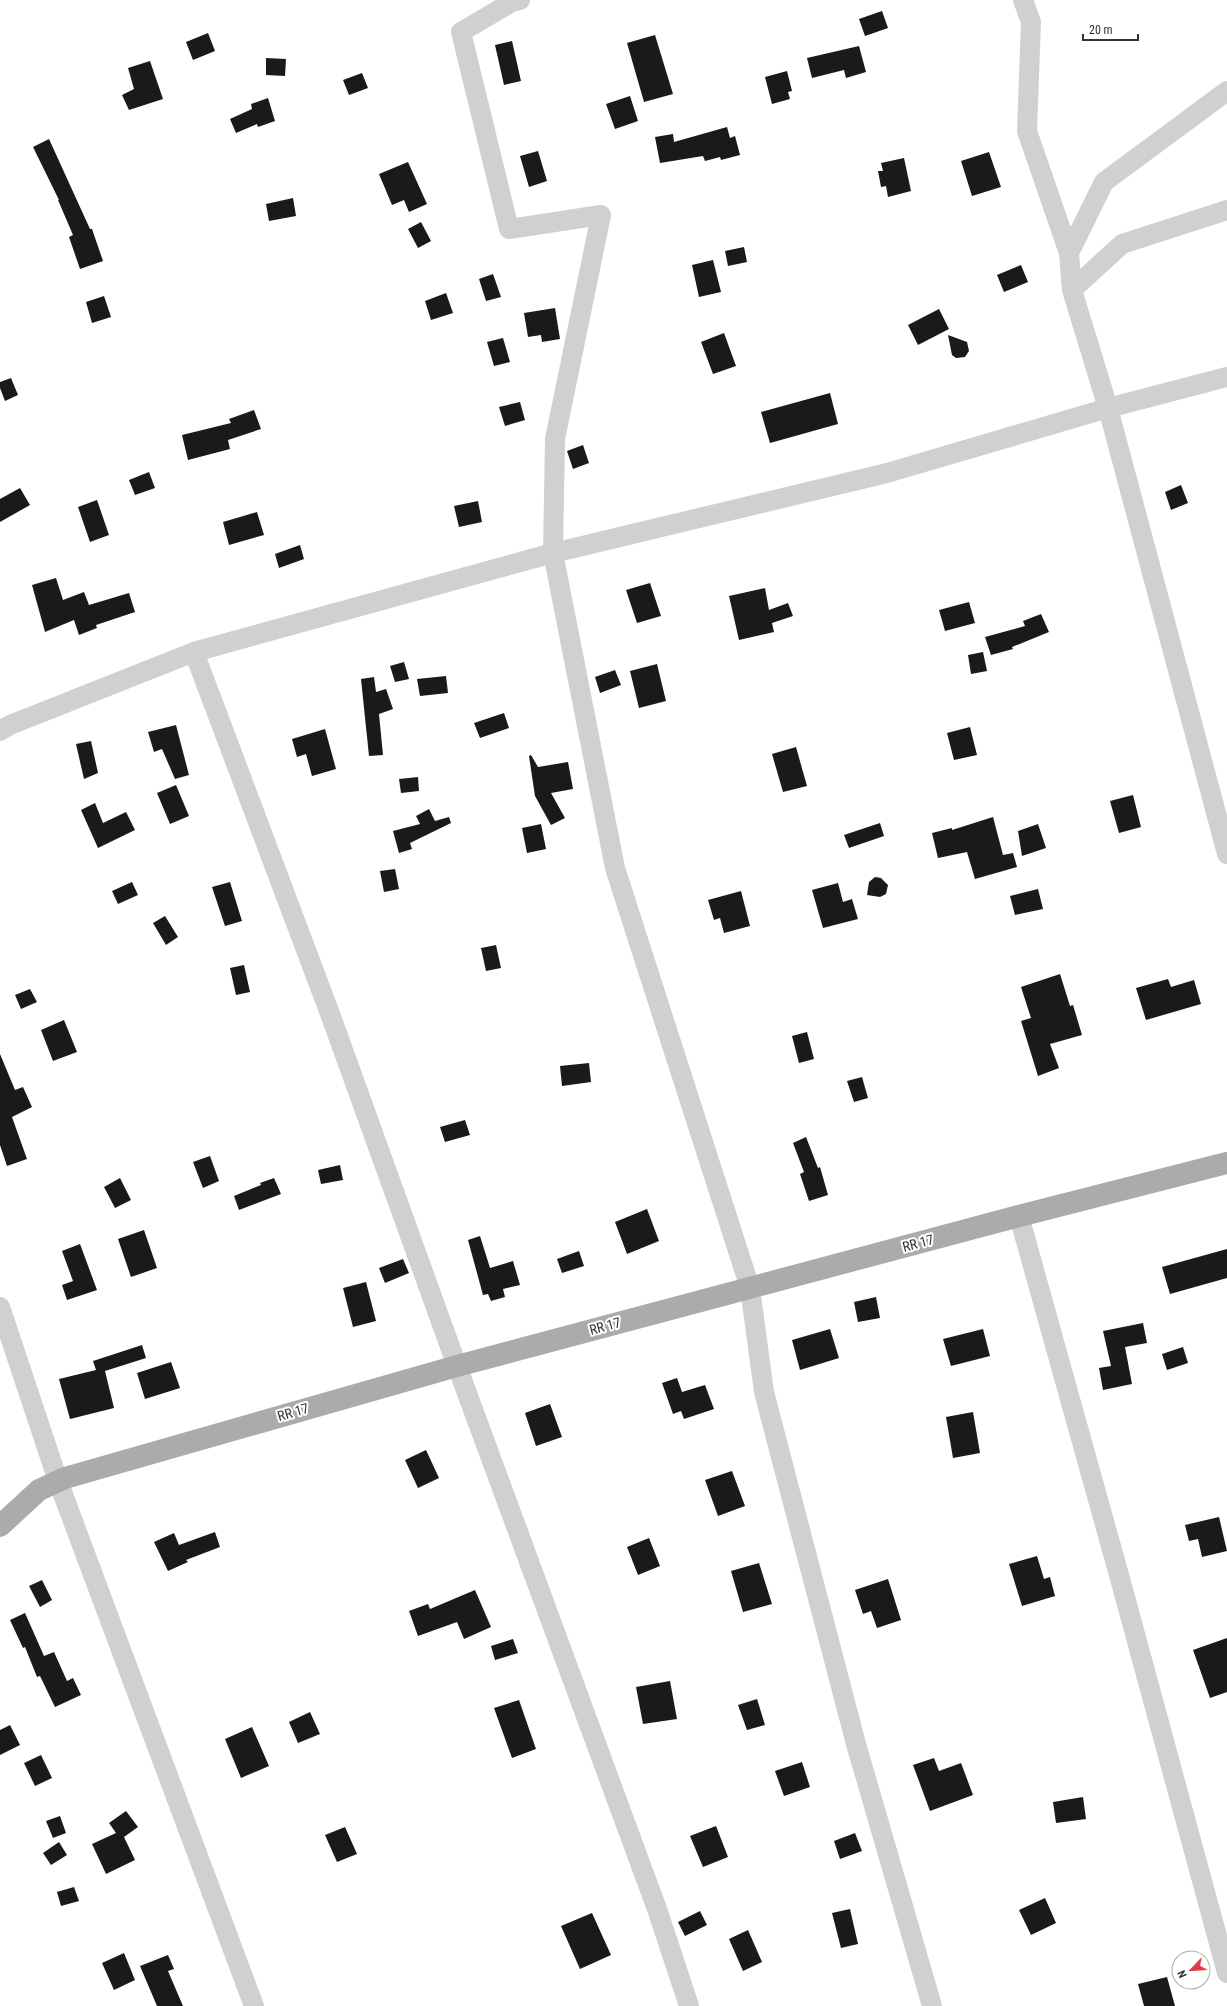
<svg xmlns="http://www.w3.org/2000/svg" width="1227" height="2006" font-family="'Roboto Condensed',sans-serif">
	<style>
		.building { fill: #1a1a1a }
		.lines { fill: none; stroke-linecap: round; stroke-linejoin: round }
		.minor { stroke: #d0d0d0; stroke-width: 20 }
		.major { stroke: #ababab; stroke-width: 22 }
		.labels { text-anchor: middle; stroke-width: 4; stroke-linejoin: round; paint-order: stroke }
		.street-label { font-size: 14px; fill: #333; stroke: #fff }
	</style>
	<rect width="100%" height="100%" fill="#fff"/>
	<path class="building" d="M 882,11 L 888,28 L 865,36 L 859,19 Z
		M 208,33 L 215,51 L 193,60 L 186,42 Z
		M 655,35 L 673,94 L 644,102 L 627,43 Z
		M 512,41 L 521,81 L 504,85 L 495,45 Z
		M 859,46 L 866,72 L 846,78 L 844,70 L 812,78 L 807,58 Z
		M 266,58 L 286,59 L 285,76 L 266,75 Z
		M 150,61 L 163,99 L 129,110 L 122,95 L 134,89 L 128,68 Z
		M 787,71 L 792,91 L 788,92 L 790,99 L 772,104 L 765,77 Z
		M 362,73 L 368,88 L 349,95 L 343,80 Z
		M 630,96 L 638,121 L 615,129 L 606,104 Z
		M 268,98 L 275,121 L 258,127 L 257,124 L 236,133 L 230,119 L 252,109 L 251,104 Z
		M 727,127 L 730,138 L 735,136 L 740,155 L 721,160 L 720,157 L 705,161 L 703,156 L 660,163 L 655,137 L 673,134 L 674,142 Z
		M 49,139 L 90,229 L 92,229 L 103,261 L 80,269 L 69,237 L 73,235 L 58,200 L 59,200 L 33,147 Z
		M 538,151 L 547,181 L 529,187 L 520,156 Z
		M 989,152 L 1001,187 L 972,196 L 961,161 Z
		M 904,158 L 911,191 L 888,197 L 886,186 L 881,187 L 878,171 L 883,171 L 881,163 Z
		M 408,162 L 427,204 L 409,212 L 404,200 L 392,205 L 379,174 Z
		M 293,198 L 296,216 L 269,221 L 266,204 Z
		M 421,222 L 431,241 L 418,248 L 408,229 Z
		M 744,247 L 747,262 L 728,266 L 725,251 Z
		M 713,260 L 721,292 L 699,297 L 692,265 Z
		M 1021,265 L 1028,282 L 1004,292 L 997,275 Z
		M 493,274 L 501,297 L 486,301 L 479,279 Z
		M 446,293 L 453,313 L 431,320 L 425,301 Z
		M 104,296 L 111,317 L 92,323 L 86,302 Z
		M 555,308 L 560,339 L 542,342 L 541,335 L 528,337 L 524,313 Z
		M 939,309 L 949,329 L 918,345 L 908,325 Z
		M 724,333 L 736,366 L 713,374 L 701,342 Z
		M 948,335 L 967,342 L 969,351 L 965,357 L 956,358 L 952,355 Z
		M 503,338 L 510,362 L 494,366 L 487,342 Z
		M 11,378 L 18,395 L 5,401 L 0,388 L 0,382 Z
		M 830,393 L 838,424 L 770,443 L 761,412 Z
		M 520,402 L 525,420 L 505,426 L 499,407 Z
		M 254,410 L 261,429 L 228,440 L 230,449 L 188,460 L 182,435 L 231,423 L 229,419 Z
		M 583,445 L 589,463 L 573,469 L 567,451 Z
		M 149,472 L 155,488 L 135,495 L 129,480 Z
		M 1181,485 L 1188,503 L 1171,510 L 1165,492 Z
		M 20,488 L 30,505 L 0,522 L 0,499 Z
		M 97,500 L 109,535 L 90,542 L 78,507 Z
		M 478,501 L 482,522 L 459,527 L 454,506 Z
		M 257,512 L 264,535 L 229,545 L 223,522 Z
		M 300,545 L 304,559 L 279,568 L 275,554 Z
		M 56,578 L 63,600 L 84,592 L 89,605 L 129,593 L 135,612 L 96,625 L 97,628 L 79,635 L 74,620 L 45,632 L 32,585 Z
		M 650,583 L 661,616 L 637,623 L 626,590 Z
		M 765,588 L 769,610 L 788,603 L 793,616 L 772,623 L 774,632 L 739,640 L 729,596 Z
		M 969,602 L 975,623 L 945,631 L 939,610 Z
		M 1041,614 L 1049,632 L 1012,647 L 1013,649 L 991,655 L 985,637 L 1025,626 L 1023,621 Z
		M 983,652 L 987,671 L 971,674 L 968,655 Z
		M 404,662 L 409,679 L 395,682 L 390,666 Z
		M 657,664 L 666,701 L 639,708 L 630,671 Z
		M 615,670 L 621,685 L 600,693 L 595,677 Z
		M 446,676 L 448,693 L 420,696 L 417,679 Z
		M 374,677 L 376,692 L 386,689 L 393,709 L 379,714 L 383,755 L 369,756 L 361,679 Z
		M 504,713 L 509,728 L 480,738 L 474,723 Z
		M 176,725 L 189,775 L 175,779 L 162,749 L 154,752 L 148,732 Z
		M 970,727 L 977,755 L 954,760 L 947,733 Z
		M 325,729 L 336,769 L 312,776 L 306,754 L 297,757 L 292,739 Z
		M 91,741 L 98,773 L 84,779 L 76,744 Z
		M 796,747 L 807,786 L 783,792 L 772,754 Z
		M 531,755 L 538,767 L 568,762 L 573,789 L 551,793 L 565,818 L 551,825 L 535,796 L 529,756 Z
		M 418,777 L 419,791 L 401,793 L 399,779 Z
		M 176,785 L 189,816 L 170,824 L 157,793 Z
		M 1133,795 L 1141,827 L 1119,833 L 1110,801 Z
		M 95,803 L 103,823 L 126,812 L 135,830 L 98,848 L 81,810 Z
		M 429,809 L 435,821 L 449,817 L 451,823 L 410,843 L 412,849 L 399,853 L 393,831 L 420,824 L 416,816 Z
		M 993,817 L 1003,855 L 1013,853 L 1017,867 L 975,879 L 967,852 L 938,858 L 932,833 L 952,828 L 952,830 Z
		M 880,823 L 884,836 L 849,848 L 844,835 Z
		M 541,824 L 546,849 L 527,853 L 522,828 Z
		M 1038,824 L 1046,848 L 1022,856 L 1018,831 Z
		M 395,869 L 399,889 L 384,892 L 380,871 Z
		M 875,877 L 881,878 L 888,885 L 886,894 L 880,897 L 867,895 L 869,882 Z
		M 132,882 L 138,895 L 118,904 L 112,891 Z
		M 230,882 L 242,921 L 225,926 L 212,887 Z
		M 838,883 L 843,902 L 852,899 L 858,919 L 823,928 L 812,890 Z
		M 1038,889 L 1043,909 L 1015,915 L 1010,896 Z
		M 741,891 L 750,926 L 724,933 L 720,918 L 714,920 L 708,900 Z
		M 165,916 L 178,937 L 166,945 L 153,923 Z
		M 496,945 L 501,968 L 486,971 L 481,948 Z
		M 244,965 L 250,992 L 236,995 L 230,968 Z
		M 1060,974 L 1070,1006 L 1073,1005 L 1082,1035 L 1050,1044 L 1059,1068 L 1038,1076 L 1021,1021 L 1031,1018 L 1021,987 Z
		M 1168,979 L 1171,987 L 1194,980 L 1201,1004 L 1146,1020 L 1136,988 Z
		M 30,989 L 37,1002 L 21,1009 L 15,995 Z
		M 64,1020 L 77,1052 L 53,1061 L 41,1030 Z
		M 807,1032 L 814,1059 L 799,1063 L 792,1036 Z
		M 0,1054 L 15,1090 L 23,1087 L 32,1107 L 12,1117 L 27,1159 L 7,1166 L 0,1145 Z
		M 589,1063 L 591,1082 L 562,1086 L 560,1066 Z
		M 862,1077 L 868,1098 L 854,1102 L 847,1081 Z
		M 465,1120 L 470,1135 L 445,1142 L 440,1127 Z
		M 806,1137 L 818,1168 L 820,1167 L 828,1195 L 809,1201 L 800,1174 L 804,1172 L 793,1143 Z
		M 210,1156 L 219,1181 L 203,1188 L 193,1162 Z
		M 340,1165 L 343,1180 L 321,1184 L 318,1170 Z
		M 120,1178 L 131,1200 L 115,1208 L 104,1187 Z
		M 274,1178 L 281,1194 L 239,1210 L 234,1196 L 261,1185 L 260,1183 Z
		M 647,1209 L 659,1241 L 627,1254 L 615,1222 Z
		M 144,1230 L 157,1268 L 131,1277 L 118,1239 Z
		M 480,1236 L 490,1268 L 513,1261 L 520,1285 L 503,1289 L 505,1297 L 491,1301 L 488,1294 L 483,1295 L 468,1240 Z
		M 80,1244 L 97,1290 L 67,1300 L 62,1285 L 73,1281 L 62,1251 Z
		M 1227,1249 L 1227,1278 L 1170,1294 L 1162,1267 Z
		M 579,1251 L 584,1266 L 562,1273 L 557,1259 Z
		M 403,1259 L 409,1273 L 385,1283 L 379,1268 Z
		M 366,1282 L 376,1321 L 353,1327 L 343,1288 Z
		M 876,1297 L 880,1318 L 858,1322 L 854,1302 Z
		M 1143,1323 L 1147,1343 L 1125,1347 L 1132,1384 L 1103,1390 L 1099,1368 L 1111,1366 L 1103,1331 Z
		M 830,1329 L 839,1358 L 800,1370 L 792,1340 Z
		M 983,1329 L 990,1356 L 951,1366 L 943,1339 Z
		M 142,1345 L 146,1358 L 105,1371 L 114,1408 L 70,1419 L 59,1379 L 96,1370 L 93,1361 Z
		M 1183,1347 L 1188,1363 L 1167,1370 L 1162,1354 Z
		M 171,1362 L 180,1388 L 145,1399 L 137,1373 Z
		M 677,1378 L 682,1392 L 705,1385 L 714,1409 L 684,1419 L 681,1411 L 673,1414 L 662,1383 Z
		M 550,1404 L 562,1437 L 536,1446 L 525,1413 Z
		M 973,1412 L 980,1453 L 953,1458 L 946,1417 Z
		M 426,1450 L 439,1478 L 418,1488 L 405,1460 Z
		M 732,1471 L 745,1506 L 718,1516 L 705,1480 Z
		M 1219,1517 L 1227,1551 L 1202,1557 L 1198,1539 L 1189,1541 L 1185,1525 Z
		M 215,1532 L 220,1547 L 186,1560 L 188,1562 L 168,1571 L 154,1542 L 174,1533 L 179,1545 Z
		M 649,1538 L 660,1566 L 638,1575 L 627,1547 Z
		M 1037,1556 L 1044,1579 L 1050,1577 L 1055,1596 L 1022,1606 L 1009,1564 Z
		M 759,1563 L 772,1604 L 743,1612 L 731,1571 Z
		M 888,1579 L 901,1620 L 877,1628 L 871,1611 L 863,1614 L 855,1590 Z
		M 42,1580 L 52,1600 L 40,1607 L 29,1586 Z
		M 475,1590 L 491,1627 L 464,1639 L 457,1622 L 418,1636 L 409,1611 L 428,1604 L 430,1609 Z
		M 25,1613 L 44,1656 L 54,1652 L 67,1681 L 73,1678 L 81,1695 L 55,1707 L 40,1676 L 37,1677 L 25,1647 L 23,1648 L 10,1620 Z
		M 1227,1638 L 1227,1692 L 1210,1698 L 1193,1650 Z
		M 513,1639 L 518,1653 L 495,1660 L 491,1646 Z
		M 670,1681 L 677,1719 L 643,1724 L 636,1687 Z
		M 757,1699 L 765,1725 L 747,1730 L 738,1705 Z
		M 519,1700 L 536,1749 L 512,1758 L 494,1708 Z
		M 310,1712 L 320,1734 L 298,1743 L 289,1722 Z
		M 10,1725 L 20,1745 L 0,1755 L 0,1730 Z
		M 252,1727 L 269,1766 L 241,1778 L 225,1739 Z
		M 41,1755 L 52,1778 L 35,1786 L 24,1763 Z
		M 934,1758 L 939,1771 L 961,1763 L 973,1795 L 930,1811 L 913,1765 Z
		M 802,1762 L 810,1787 L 784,1796 L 775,1771 Z
		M 1083,1797 L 1086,1819 L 1056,1823 L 1053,1802 Z
		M 126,1811 L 138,1827 L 124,1837 L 135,1860 L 106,1874 L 92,1844 L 116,1833 L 109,1823 Z
		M 60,1816 L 66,1833 L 53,1838 L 46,1821 Z
		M 716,1826 L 728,1857 L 703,1867 L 690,1836 Z
		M 345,1827 L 357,1854 L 337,1862 L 325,1835 Z
		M 855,1833 L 862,1851 L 840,1859 L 834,1841 Z
		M 59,1842 L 67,1855 L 51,1865 L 43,1853 Z
		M 74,1887 L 79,1901 L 61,1906 L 57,1892 Z
		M 1045,1898 L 1056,1923 L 1031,1935 L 1019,1910 Z
		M 850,1909 L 858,1944 L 841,1948 L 832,1913 Z
		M 700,1911 L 707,1925 L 685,1936 L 678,1922 Z
		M 592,1913 L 611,1955 L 580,1969 L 561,1926 Z
		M 748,1930 L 762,1962 L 743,1971 L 729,1939 Z
		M 124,1953 L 135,1980 L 114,1990 L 102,1963 Z
		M 168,1955 L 174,1969 L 168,1971 L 183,2006 L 157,2006 L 140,1966 Z
		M 1167,1977 L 1175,2006 L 1144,2006 L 1138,1984 Z"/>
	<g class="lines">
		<path class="minor" d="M 520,0 L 512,2 L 461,32 L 509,229 L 601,215 L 555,439 L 553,553 L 615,868 L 750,1288 L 764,1392 L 856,1744 L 932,2006
			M 1023,0 L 1031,22 L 1027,131 L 1069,253 L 1072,290 L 1108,408 L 1227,854
			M 1069,253 L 1104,182 L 1227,91
			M 1072,290 L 1122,244 L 1227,210
			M 194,652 L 329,1011 L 457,1366 L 657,1909 L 689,2006
			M 0,731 L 10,725 L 194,652 L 553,553 L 887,473 L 1108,408 L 1227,377
			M 1019,1216 L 1119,1575 L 1227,1973
			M 0,1307 L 58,1481 L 254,2006"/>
		<path class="major" d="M 0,1526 L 39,1490 L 65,1478 L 457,1366 L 1019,1216 L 1227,1163"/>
	</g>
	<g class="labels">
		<g class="street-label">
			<text transform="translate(918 1243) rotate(-15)" y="5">RR 17</text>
			<text transform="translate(605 1326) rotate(-15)" y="5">RR 17</text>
			<text transform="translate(293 1412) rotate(-16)" y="5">RR 17</text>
		</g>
	</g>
	<g transform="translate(1191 1970) rotate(245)"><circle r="19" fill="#ffffff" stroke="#adadad"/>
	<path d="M0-3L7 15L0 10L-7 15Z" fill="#e63946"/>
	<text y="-6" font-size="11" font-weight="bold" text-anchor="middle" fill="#333333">N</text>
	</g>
	<path d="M1083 34v6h55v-6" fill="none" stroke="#333333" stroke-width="2"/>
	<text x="1089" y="34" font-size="12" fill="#333333" stroke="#ffffff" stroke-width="3" paint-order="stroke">20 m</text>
</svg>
